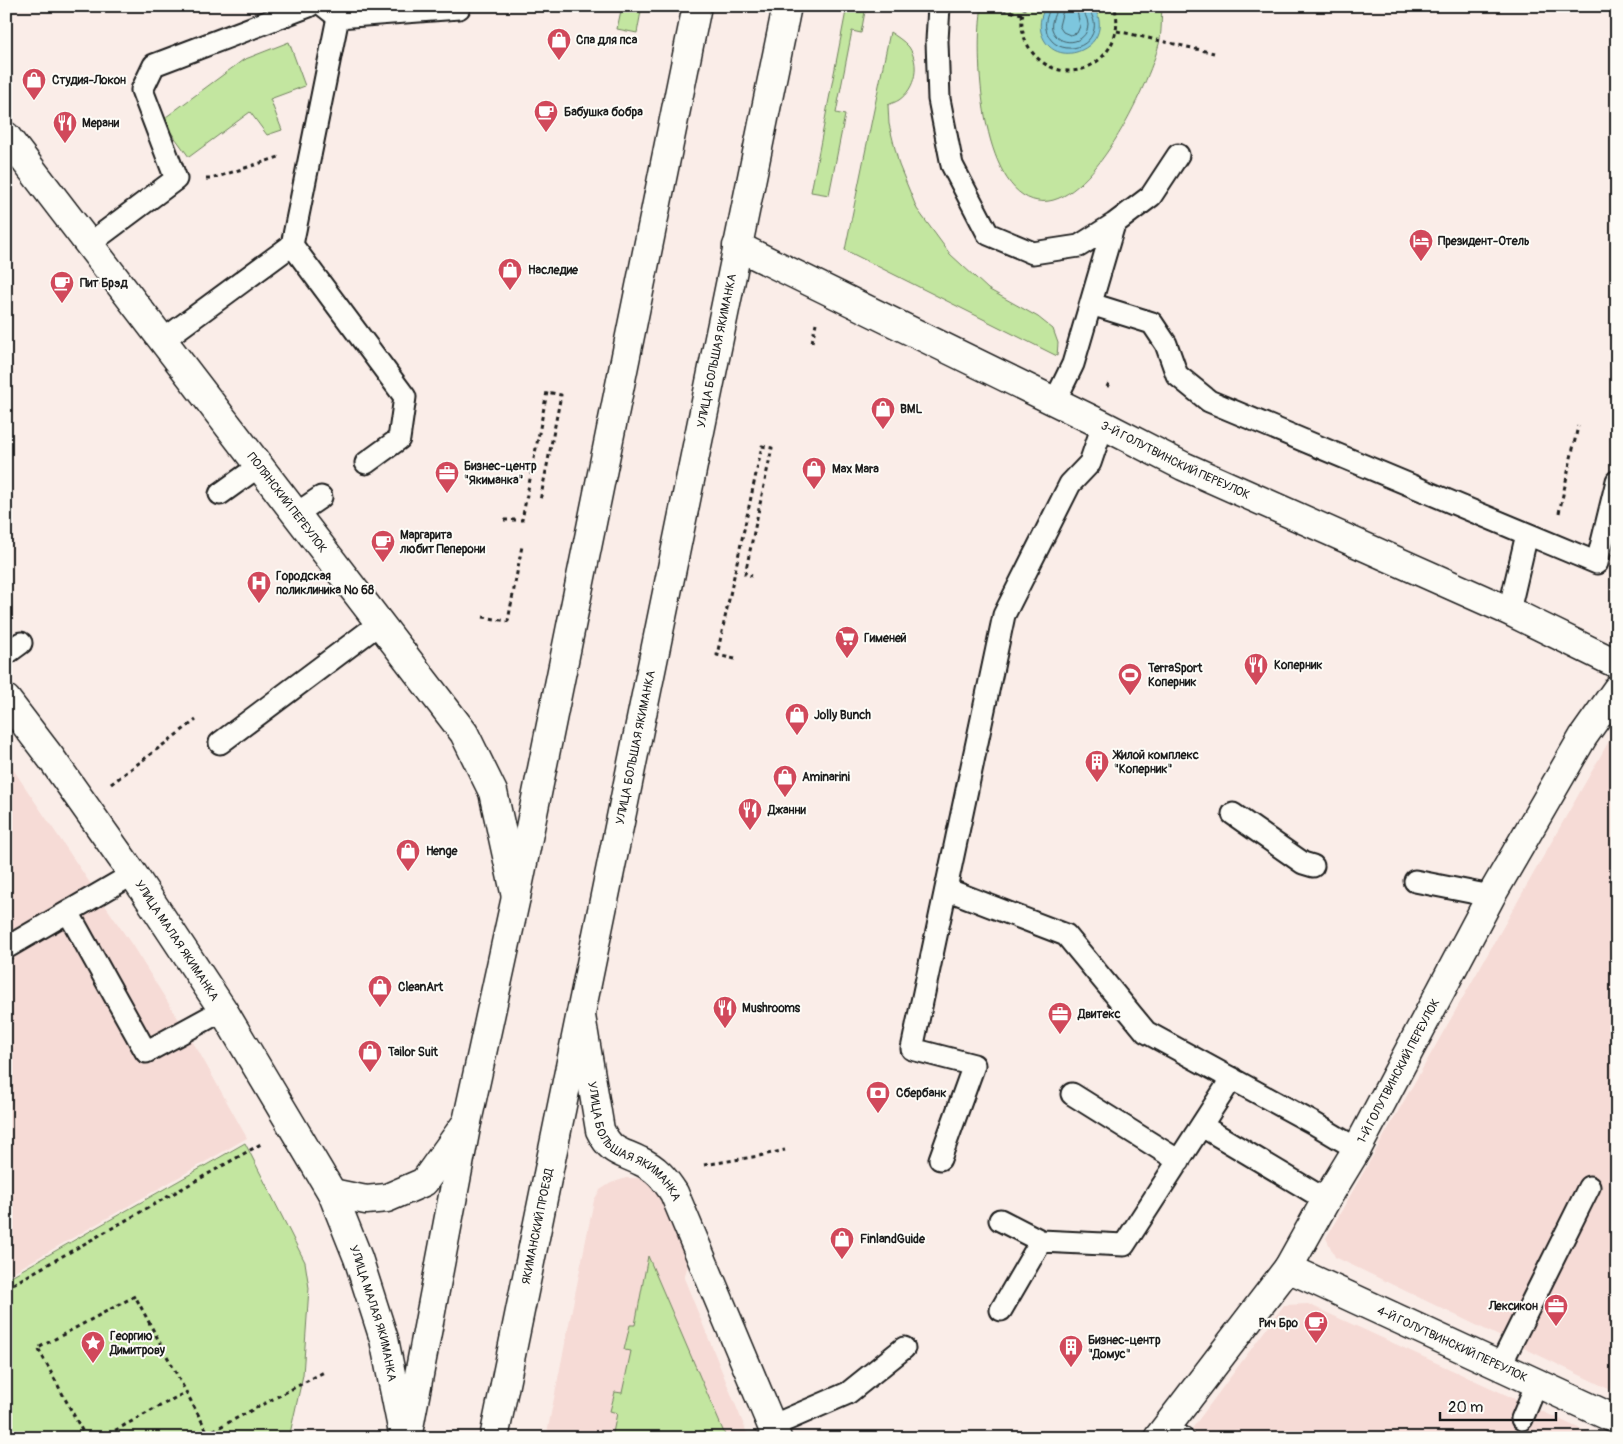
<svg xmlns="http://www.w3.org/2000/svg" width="1623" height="1444" font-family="Pangolin,sans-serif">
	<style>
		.built { fill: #f6dbd6 }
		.green { fill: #c3e6a0; stroke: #70815e }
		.water { fill: #7dc6dd; stroke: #568290 }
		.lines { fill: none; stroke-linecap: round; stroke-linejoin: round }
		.shore { stroke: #436069; stroke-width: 1 }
		.service-casing { stroke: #1c1c1c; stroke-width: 25 }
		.minor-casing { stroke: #1c1c1c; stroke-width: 31 }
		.tertiary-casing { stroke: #1c1c1c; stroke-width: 31 }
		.primary-casing { stroke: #1c1c1c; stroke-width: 31 }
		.path { stroke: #1c1c1c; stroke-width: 3; stroke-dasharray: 4 4; stroke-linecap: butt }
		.service { stroke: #fdfcf7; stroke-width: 21 }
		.minor { stroke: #fdfcf7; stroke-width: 28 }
		.tertiary { stroke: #fdfcf7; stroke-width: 28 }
		.primary { stroke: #fdfcf7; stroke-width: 28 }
		.labels { text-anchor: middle; stroke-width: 4; stroke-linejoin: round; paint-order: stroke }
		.poi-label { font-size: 12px; font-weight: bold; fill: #1c1c1c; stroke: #fdfcf7; text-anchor: start }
		.street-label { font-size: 12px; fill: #1c1c1c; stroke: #fdfcf7 }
	</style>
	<rect width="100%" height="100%" fill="#faede8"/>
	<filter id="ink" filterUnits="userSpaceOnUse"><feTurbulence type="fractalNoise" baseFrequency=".02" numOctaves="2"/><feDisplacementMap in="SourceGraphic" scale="10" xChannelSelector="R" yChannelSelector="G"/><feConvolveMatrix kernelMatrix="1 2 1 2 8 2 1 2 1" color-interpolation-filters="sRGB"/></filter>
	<g filter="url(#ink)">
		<path class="built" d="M 1617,727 L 1617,1393 L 1335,1257 L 1326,1238 Z
			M 6,759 L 132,945 L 199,1052 L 247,1138 L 6,1276 Z
			M 626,1178 L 638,1178 L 647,1181 L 656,1189 L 661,1198 L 689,1262 L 684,1278 L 747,1433 L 752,1438 L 546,1438 L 594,1200 L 600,1190 L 611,1183 Z
			M 1308,1304 L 1600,1438 L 1185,1438 L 1284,1305 Z"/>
		<path class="green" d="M 622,6 L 642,6 L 637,33 L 617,29 Z
			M 847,6 L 866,6 L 861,33 L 852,31 L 836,113 L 845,115 L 829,195 L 811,192 Z
			M 982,6 L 1162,6 C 1161,18 1162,32 1159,44 C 1148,85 1091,210 1038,201 C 980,192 974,51 982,6 Z
			M 890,32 C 896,36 904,41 909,47 C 920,64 916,88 899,100 C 896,102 892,103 888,105 L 889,124 L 899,165 L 917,209 L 950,254 L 988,289 L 1038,317 L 1053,329 L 1058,343 L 1057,356 L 845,250 Z
			M 289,42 L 305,86 L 270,99 L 282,130 L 267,135 L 250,112 L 189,157 L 162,120 L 243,60 Z
			M 245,1143 L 305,1262 L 309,1288 L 303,1375 L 289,1438 L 6,1438 L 6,1279 Z
			M 648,1256 L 725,1435 L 719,1438 L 612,1438 L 617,1413 L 610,1411 L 615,1392 L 622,1393 L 631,1351 L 624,1350 L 630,1325 L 635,1325 Z"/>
		<path class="water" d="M 1047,6 L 1093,6 C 1120,46 1053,75 1041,32 C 1039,23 1041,13 1047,6 Z"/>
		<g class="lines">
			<path class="shore" d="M 1050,6 C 1049,14 1044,20 1046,29 C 1051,55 1089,54 1094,29 C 1096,20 1090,14 1089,6
				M 1057,6 C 1056,14 1050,21 1052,29 C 1058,48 1087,45 1088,25 C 1088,18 1083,13 1083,6
				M 1064,6 L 1059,26 L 1063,32 L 1070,35 L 1077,33 L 1080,26 L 1076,6"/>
			<defs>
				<path id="service" d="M 939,6 L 937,41 L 939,99 L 952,165 L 988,234 L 1033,253 L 1079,246 L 1114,224 L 1151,196 L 1178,155
					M 338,17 L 459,8 L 459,6
					M 89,244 L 176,179 L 142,90 L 154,65 L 309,6
					M 292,245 L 405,397 L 399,439 L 366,463
					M 1091,304 L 1152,323 L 1166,344 L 1177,375 L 1209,401 L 1597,563 L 1617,481
					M 163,340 L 292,245 L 338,17 L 324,6
					M 1055,401 L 1073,364 L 1114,224
					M 220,494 L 259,466
					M 296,514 L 321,497
					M 1509,611 L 1527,534
					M 6,654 L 21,643
					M 220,743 L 380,623
					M 1233,814 L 1303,863 L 1313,866
					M 1415,881 L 1491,896
					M 946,889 L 1066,935 L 1146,1032 L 1315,1124 L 1357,1149
					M 68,912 L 146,1052 L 223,1010
					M 6,948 L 133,874
					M 1072,1094 L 1179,1161
					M 1202,1126 L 1326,1200
					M 940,1159 L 974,1065 L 912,1049 L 1004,615 L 1070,484 L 1090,463 L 1103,425
					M 1000,1220 L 1041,1241
					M 1001,1310 L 1041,1241 L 1124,1245 L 1232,1078
					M 1500,1366 L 1589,1187
					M 1522,1419 L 1537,1383
					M 772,1426 L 848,1393 L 904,1348
					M 1166,1428 L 1183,1438"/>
				<g id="minor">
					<path id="s1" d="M 6,136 L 464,733 L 493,792 L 516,897"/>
					<path id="s2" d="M 737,246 L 1103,425 L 1183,466 L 1509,611 L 1617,664"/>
					<path id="s3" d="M 6,699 L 51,758 L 133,874 L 223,1010 L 332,1193 L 358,1258 L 384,1339 L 404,1438"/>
					<path d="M 332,1193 L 366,1200 L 387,1198 L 424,1182 L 467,1122"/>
					<path id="s4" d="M 1288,1268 L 1617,1420"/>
					<path id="s5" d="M 1158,1438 L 1288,1268 L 1326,1200 L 1357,1149 L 1491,896 L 1583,737 L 1617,689"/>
				</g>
				<g id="tertiary">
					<path id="s6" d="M 581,1016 L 600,1130 C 611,1153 620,1151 640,1161 C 656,1168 665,1179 674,1193 L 777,1438"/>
				</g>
				<g id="primary">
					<path d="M 407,1438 L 467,1122 L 516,897 L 697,6"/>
					<path id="s7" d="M 494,1438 L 787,6"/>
				</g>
			</defs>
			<use href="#service" class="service-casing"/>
			<use href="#minor" class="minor-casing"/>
			<use href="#tertiary" class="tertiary-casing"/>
			<use href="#primary" class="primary-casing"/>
			<path class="path" d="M 987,6 L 1022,14
				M 1025,6 C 1013,36 1037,71 1069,71 C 1102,71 1125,36 1114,6
				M 1117,31 L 1214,53
				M 206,179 L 211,179 L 279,157
				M 812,342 L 816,323
				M 1107,387 L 1110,381
				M 1559,513 L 1578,426
				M 504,520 L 522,520 L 547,392 L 561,395 L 540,501
				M 483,617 L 508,621 L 522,546
				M 735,659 L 717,655 L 762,446 L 772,448 L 745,574 L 752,576
				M 111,784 L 196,720
				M 704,1165 L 759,1156 L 785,1150
				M 6,1288 L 261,1144
				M 86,1438 L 38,1348 L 135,1296 L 208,1433
				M 101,1438 L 186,1392
				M 199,1438 L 326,1371"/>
			<use href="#service" class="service"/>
			<use href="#minor" class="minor"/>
			<use href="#tertiary" class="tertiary"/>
			<use href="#primary" class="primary"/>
		</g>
	</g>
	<defs>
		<symbol id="shop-pin" viewBox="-11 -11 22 30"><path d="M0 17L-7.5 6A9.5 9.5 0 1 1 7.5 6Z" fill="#d1495b" stroke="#fdfcf7"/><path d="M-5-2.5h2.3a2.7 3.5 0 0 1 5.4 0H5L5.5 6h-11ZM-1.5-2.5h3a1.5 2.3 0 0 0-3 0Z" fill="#fff"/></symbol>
		<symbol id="cafe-pin" viewBox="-11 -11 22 30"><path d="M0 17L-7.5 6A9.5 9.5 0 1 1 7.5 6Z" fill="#d1495b" stroke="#fdfcf7"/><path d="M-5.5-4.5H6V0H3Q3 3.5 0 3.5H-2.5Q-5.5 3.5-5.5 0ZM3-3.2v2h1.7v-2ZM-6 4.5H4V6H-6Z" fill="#fff"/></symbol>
		<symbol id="restaurant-pin" viewBox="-11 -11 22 30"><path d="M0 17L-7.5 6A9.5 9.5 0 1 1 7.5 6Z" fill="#d1495b" stroke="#fdfcf7"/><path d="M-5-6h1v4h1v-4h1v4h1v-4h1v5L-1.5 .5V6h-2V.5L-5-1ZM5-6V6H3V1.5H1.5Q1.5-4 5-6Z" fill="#fff"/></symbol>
		<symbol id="hotel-pin" viewBox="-11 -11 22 30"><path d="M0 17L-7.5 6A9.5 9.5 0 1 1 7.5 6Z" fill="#d1495b" stroke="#fdfcf7"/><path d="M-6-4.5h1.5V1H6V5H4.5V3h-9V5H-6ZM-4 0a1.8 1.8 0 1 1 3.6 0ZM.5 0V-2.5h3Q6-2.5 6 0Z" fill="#fff"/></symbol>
		<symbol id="office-pin" viewBox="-11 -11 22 30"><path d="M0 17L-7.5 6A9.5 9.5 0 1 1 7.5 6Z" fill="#d1495b" stroke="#fdfcf7"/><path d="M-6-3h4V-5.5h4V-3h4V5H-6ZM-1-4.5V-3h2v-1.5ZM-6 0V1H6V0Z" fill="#fff"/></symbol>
		<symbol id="hospital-pin" viewBox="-11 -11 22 30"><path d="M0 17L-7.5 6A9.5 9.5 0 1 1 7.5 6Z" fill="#d1495b" stroke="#fdfcf7"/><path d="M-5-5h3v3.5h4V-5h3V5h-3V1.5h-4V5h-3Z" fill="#fff"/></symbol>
		<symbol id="supermarket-pin" viewBox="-11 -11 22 30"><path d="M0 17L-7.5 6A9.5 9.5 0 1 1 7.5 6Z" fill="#d1495b" stroke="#fdfcf7"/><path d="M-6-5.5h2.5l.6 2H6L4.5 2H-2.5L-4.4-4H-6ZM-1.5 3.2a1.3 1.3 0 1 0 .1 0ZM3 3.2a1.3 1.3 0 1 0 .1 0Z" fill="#fff"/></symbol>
		<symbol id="stadium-pin" viewBox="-11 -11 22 30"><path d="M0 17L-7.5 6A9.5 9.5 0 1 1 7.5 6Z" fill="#d1495b" stroke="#fdfcf7"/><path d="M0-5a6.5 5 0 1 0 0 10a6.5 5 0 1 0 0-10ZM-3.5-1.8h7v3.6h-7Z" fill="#fff"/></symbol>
		<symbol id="building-pin" viewBox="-11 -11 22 30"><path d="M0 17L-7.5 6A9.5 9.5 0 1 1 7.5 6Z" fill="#d1495b" stroke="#fdfcf7"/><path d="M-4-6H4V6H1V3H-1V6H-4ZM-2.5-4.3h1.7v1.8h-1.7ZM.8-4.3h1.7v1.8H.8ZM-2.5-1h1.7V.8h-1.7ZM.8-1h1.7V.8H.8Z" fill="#fff"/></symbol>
		<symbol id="bank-pin" viewBox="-11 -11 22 30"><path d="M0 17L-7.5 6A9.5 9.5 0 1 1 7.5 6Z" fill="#d1495b" stroke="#fdfcf7"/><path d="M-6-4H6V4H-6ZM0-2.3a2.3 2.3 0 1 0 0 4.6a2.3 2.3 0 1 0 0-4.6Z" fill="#fff"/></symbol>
		<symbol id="sight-pin" viewBox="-11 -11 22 30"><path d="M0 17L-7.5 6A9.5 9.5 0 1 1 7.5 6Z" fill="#d1495b" stroke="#fdfcf7"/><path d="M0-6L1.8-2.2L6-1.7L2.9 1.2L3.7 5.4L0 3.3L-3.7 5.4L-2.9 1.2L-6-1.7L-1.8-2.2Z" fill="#fff"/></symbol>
	</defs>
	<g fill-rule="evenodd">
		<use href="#shop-pin" x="545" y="26" width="28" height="38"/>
		<use href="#shop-pin" x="20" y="66" width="28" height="38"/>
		<use href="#cafe-pin" x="532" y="98" width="28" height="38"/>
		<use href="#restaurant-pin" x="51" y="109" width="28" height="38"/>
		<use href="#hotel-pin" x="1407" y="227" width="28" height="38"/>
		<use href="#shop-pin" x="496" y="256" width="28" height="38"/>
		<use href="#cafe-pin" x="48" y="269" width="28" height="38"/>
		<use href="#shop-pin" x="869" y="395" width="28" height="38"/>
		<use href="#shop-pin" x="800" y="455" width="28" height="38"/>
		<use href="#office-pin" x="433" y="459" width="28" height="38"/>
		<use href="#cafe-pin" x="369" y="528" width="28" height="38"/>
		<use href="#hospital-pin" x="245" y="569" width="28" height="38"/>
		<use href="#supermarket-pin" x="833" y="624" width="28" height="38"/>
		<use href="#restaurant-pin" x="1242" y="651" width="28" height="38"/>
		<use href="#stadium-pin" x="1116" y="661" width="28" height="38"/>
		<use href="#shop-pin" x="783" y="701" width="28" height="38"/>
		<use href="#building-pin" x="1083" y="748" width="28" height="38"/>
		<use href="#shop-pin" x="771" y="763" width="28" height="38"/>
		<use href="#restaurant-pin" x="736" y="796" width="28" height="38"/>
		<use href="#shop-pin" x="394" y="837" width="28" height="38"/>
		<use href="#shop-pin" x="366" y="973" width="28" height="38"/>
		<use href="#restaurant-pin" x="711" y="994" width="28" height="38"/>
		<use href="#office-pin" x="1046" y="1000" width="28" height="38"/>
		<use href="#shop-pin" x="356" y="1038" width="28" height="38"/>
		<use href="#bank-pin" x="864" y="1079" width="28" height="38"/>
		<use href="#shop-pin" x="828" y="1225" width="28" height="38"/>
		<use href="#office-pin" x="1542" y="1292" width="28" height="38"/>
		<use href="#cafe-pin" x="1302" y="1309" width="28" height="38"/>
		<use href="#sight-pin" x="79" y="1329" width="28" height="38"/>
		<use href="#building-pin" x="1057" y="1333" width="28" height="38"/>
	</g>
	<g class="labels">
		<g class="poi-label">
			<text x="576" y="44">Спа для пса</text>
			<text x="52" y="84">Студия-Локон</text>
			<text x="564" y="116">Бабушка бобра</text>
			<text x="82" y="127">Мерани</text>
			<text x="1438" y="245">Президент-Отель</text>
			<text x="528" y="274">Наследие</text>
			<text x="80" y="287">Пит Брэд</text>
			<text x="900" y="413">BML</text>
			<text x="464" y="470">Бизнес-центр<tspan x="464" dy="14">"Якиманка"</tspan></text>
			<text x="832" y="473">Max Mara</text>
			<text x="400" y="539">Маргарита<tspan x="400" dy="14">любит Пеперони</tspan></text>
			<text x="276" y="580">Городская<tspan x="276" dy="14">поликлиника № 68</tspan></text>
			<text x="864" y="642">Гименей</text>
			<text x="1274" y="669">Коперник</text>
			<text x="1148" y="672">TerraSport<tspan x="1148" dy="14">Коперник</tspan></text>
			<text x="814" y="719">Jolly Bunch</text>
			<text x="1114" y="759">Жилой комплекс<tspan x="1114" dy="14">"Коперник"</tspan></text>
			<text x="802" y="781">Aminarini</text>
			<text x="768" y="814">Джанни</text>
			<text x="426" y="855">Henge</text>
			<text x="398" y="991">CleanArt</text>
			<text x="742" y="1012">Mushrooms</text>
			<text x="1078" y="1018">Двитекс</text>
			<text x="388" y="1056">Tailor Suit</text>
			<text x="896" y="1097">Сбербанк</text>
			<text x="860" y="1243">FinlandGuide</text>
			<text x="1538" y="1310" text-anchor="end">Лексикон</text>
			<text x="1298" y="1327" text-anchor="end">Рич Бро</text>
			<text x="110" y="1340">Георгию<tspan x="110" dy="14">Димитрову</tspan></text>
			<text x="1088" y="1344">Бизнес-центр<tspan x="1088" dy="14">"Домус"</tspan></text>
		</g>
		<g class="street-label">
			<text dy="4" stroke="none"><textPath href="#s7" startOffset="1110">УЛИЦА БОЛЬШАЯ ЯКИМАНКА</textPath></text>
			<text dy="4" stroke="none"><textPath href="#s2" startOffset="488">3-Й ГОЛУТВИНСКИЙ ПЕРЕУЛОК</textPath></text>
			<text dy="4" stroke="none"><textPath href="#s1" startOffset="462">ПОЛЯНСКИЙ ПЕРЕУЛОК</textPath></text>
			<text dy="4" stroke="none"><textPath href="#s7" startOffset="705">УЛИЦА БОЛЬШАЯ ЯКИМАНКА</textPath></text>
			<text dy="4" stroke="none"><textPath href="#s3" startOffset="296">УЛИЦА МАЛАЯ ЯКИМАНКА</textPath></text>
			<text dy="4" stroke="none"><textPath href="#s5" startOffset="440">1-Й ГОЛУТВИНСКИЙ ПЕРЕУЛОК</textPath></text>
			<text dy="4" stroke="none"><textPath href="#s6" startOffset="145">УЛИЦА БОЛЬШАЯ ЯКИМАНКА</textPath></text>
			<text dy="4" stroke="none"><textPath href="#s7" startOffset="216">ЯКИМАНСКИЙ ПРОЕЗД</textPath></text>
			<text dy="4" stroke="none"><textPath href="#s3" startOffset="720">УЛИЦА МАЛАЯ ЯКИМАНКА</textPath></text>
			<text dy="4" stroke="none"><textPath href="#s4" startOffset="181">4-Й ГОЛУТВИНСКИЙ ПЕРЕУЛОК</textPath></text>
		</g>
	</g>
	<rect width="1623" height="1444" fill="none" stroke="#fdfcf7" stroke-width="25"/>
	<rect x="12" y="12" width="1598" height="1419" fill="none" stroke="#1c1c1c" stroke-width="2" filter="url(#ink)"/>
	<path d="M1440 1412v8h116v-8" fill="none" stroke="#1c1c1c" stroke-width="2.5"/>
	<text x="1448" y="1412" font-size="15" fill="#1c1c1c" stroke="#fdfcf7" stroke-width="4" paint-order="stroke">20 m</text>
</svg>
